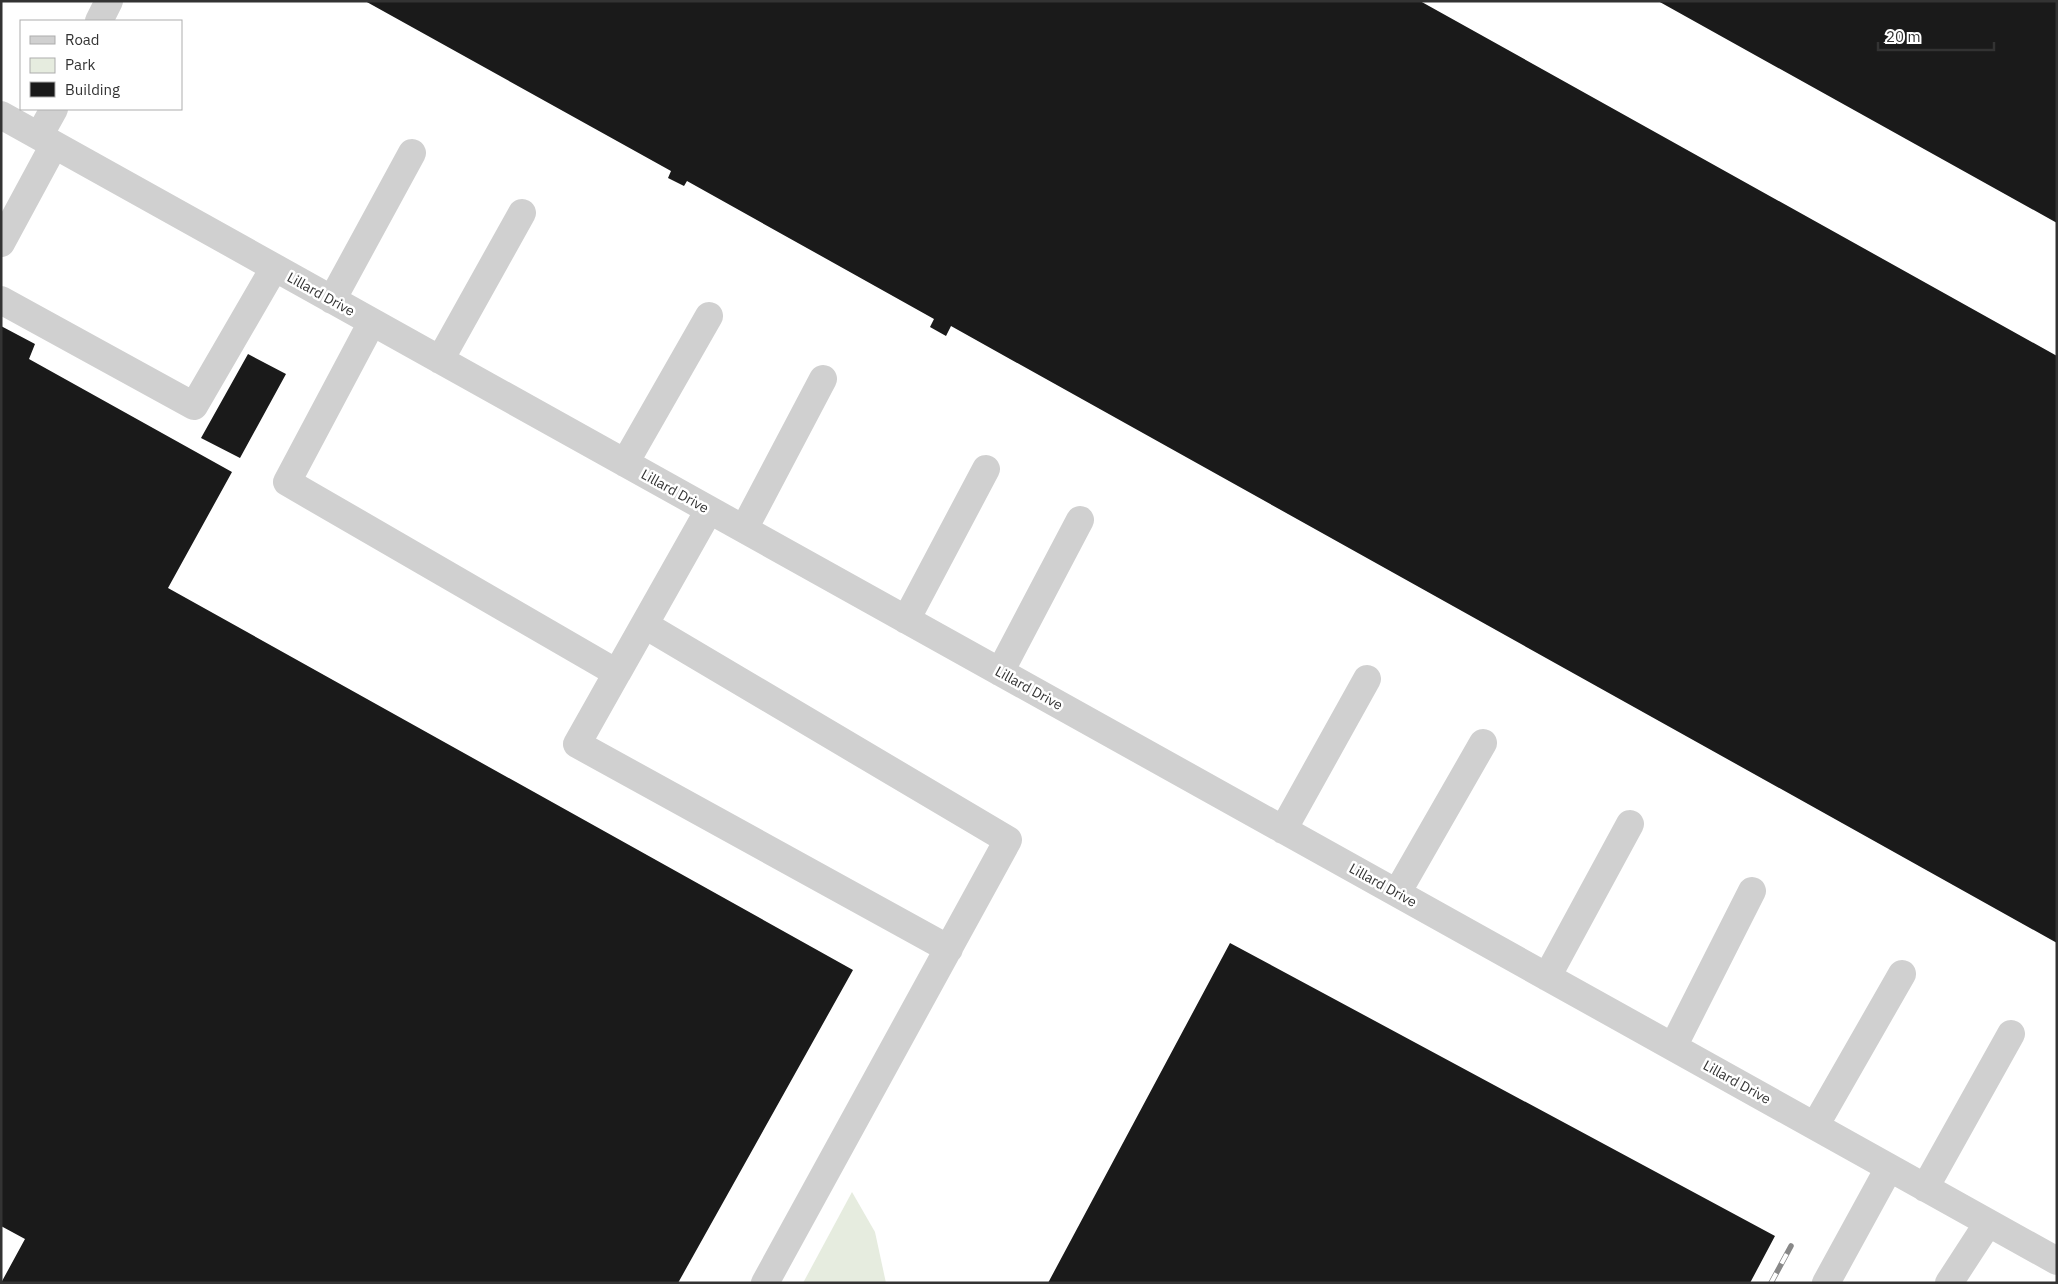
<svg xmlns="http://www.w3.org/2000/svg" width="2058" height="1284" font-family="'IBM Plex Sans',sans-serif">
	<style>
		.green { fill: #e6ecdf }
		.building { fill: #1a1a1a }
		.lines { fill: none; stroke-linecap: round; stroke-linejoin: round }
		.minor { stroke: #d0d0d0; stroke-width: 28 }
		.rail-casing { stroke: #888; stroke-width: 5.5 }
		.rail { stroke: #fff; stroke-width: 4; stroke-dasharray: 11; stroke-linecap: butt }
		.labels { text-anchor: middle; stroke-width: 5; stroke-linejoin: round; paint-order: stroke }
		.street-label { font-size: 14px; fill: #333; stroke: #fff }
	</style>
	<rect width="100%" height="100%" fill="#fff"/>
	<path class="green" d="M 852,1192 L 875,1232 L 886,1283 L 803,1283 Z"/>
	<path class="building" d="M 365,1 L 1420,1 L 2057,356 L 2057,943 L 951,326 L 946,336 L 930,327 L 934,319 L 687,181 L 684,186 L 668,178 L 671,171 Z
		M 1658,1 L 2057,1 L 2057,223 Z
		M 1,326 L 35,344 L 29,359 L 232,472 L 168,588 L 853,970 L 678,1283 L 1,1283 L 25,1239 L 1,1226 Z
		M 248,354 L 286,374 L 240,458 L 201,438 Z
		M 1230,943 L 1775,1236 L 1750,1283 L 1048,1283 Z"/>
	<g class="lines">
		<path class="minor" d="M 99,21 L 109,1
			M 1,115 L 2057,1261
			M 39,136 L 54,109
			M 1,243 L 54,145
			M 1,300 L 194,406 L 274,268
			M 332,300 L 412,153
			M 372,322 L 287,482 L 617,673 L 709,510
			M 440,360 L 522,213
			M 625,463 L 709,316
			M 744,529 L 823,379
			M 906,620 L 986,469
			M 645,625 L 1008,840 L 765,1283
			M 1000,672 L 1080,520
			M 617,673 L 577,744 L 949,949
			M 1283,830 L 1367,679
			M 1397,893 L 1483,743
			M 1547,977 L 1630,824
			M 1673,1047 L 1752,891
			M 1815,1126 L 1902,974
			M 1925,1188 L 2011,1034
			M 1826,1283 L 1889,1168
			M 1949,1283 L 1988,1223"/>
		<defs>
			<path id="rail" d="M 1771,1283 L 1791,1246"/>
		</defs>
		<use href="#rail" class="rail-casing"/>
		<use href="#rail" class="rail"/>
	</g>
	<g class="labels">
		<g class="street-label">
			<text transform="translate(321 294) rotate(29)" y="5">Lillard Drive</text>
			<text transform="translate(675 491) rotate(29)" y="5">Lillard Drive</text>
			<text transform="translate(1029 688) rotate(29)" y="5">Lillard Drive</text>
			<text transform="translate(1383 885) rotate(29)" y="5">Lillard Drive</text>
			<text transform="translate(1737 1082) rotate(29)" y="5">Lillard Drive</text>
		</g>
	</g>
	<rect width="2058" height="1284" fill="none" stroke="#333333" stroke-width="5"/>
	<rect x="20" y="20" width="162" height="90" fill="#ffffff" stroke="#adadad"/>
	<rect x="30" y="36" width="25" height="8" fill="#d0d0d0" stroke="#adadad"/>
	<text x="65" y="45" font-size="15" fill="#333333">Road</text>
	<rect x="30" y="58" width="25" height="15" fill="#e6ecdf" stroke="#adadad"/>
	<text x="65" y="70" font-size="15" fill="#333333">Park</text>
	<rect x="30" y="82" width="25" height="15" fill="#1a1a1a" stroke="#adadad"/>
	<text x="65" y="95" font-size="15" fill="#333333">Building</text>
	<path d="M1878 42v8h116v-8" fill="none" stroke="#333333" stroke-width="2.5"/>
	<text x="1886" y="42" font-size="15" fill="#333333" stroke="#ffffff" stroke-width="4" paint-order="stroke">20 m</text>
</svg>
